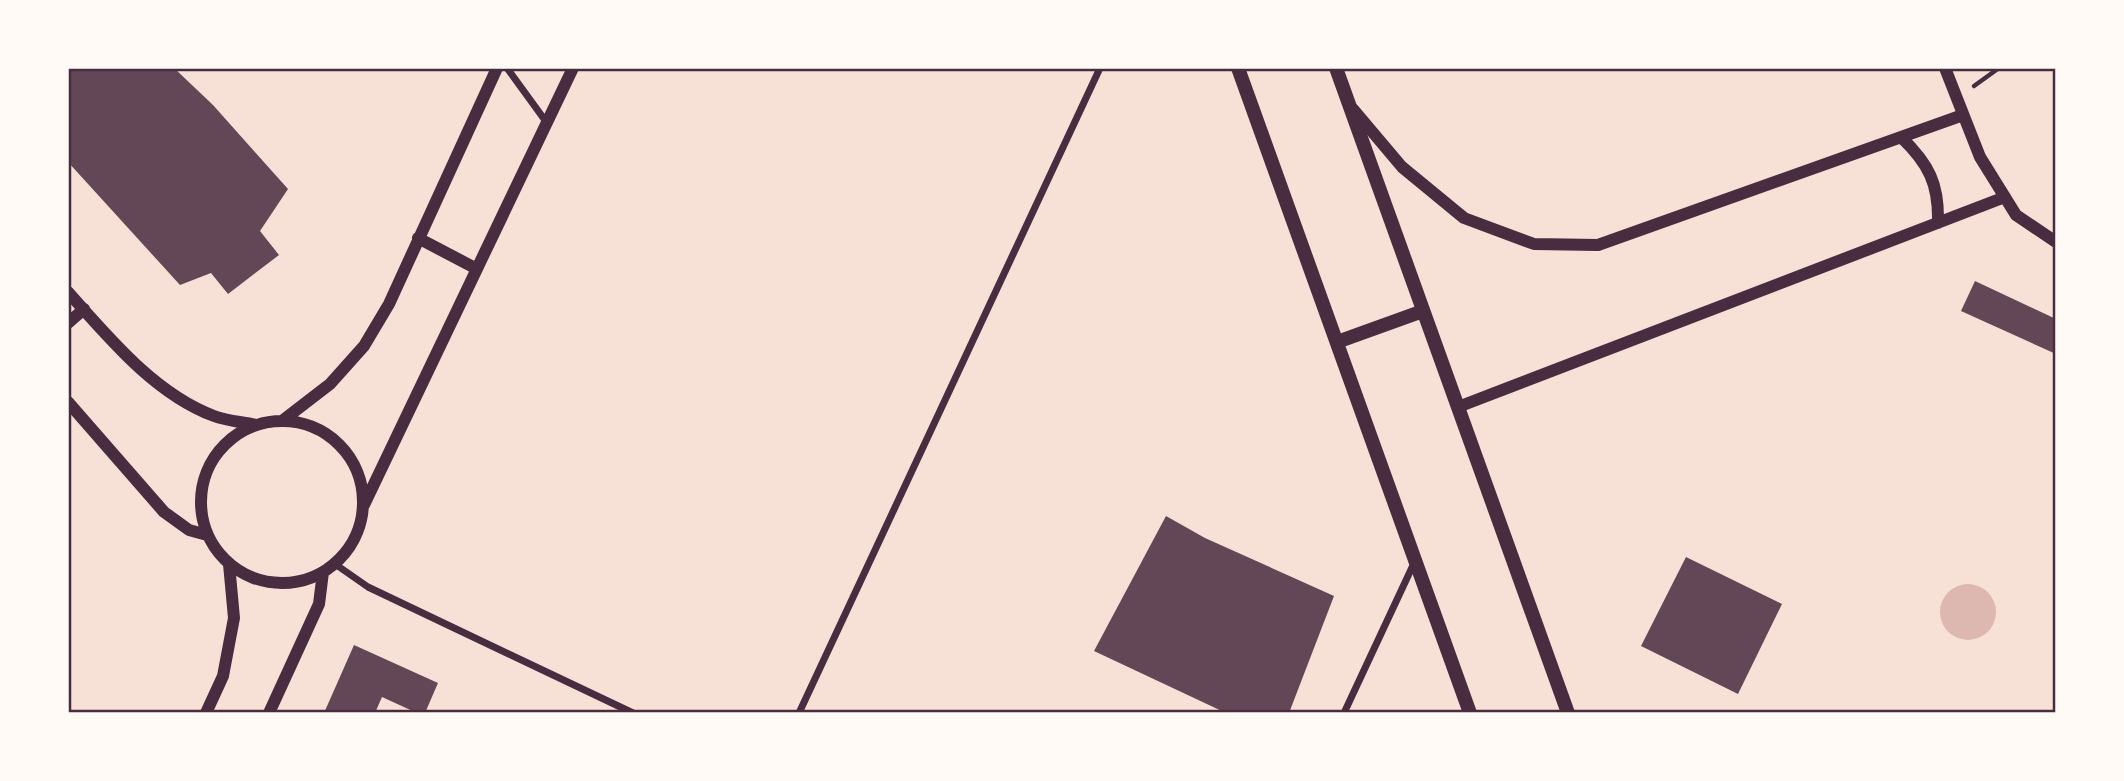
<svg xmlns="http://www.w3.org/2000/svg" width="2124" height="781" font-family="'Exo 2',sans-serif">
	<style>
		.water { fill: #dcb8b0 }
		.building { fill: #644757 }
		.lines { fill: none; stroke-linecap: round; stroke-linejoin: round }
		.path { stroke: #4a2c40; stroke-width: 4.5 }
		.minor { stroke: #4a2c40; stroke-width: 7 }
		.tertiary { stroke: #4a2c40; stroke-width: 12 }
		.secondary { stroke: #4a2c40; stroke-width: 14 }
		.neatline { fill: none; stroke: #4a2c40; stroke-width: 2.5 }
	</style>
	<rect width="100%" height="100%" fill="#f7e1d7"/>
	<path class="water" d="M1940 612a28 28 0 1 1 56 0a28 28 0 1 1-56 0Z"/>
	<path class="building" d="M 68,68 L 174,68 L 213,105 L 288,189 L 260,231 L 279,255 L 228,294 L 211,273 L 180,285 L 68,162 Z
		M 1975,281 L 2056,319 L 2056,354 L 1961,311 Z
		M 1166,516 L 1205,538 L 1334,596 L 1289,713 L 1226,713 L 1094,651 Z
		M 1686,557 L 1782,604 L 1738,694 L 1641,646 Z
		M 354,645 L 438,683 L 425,713 L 417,713 L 382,697 L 375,713 L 324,713 Z"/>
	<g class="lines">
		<path class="path" d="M 1974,86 L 1999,68"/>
		<path class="minor" d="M 507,68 L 547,123
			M 335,564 L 368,587 L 633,713
			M 799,713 L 1100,68
			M 1344,713 L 1415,561"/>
		<path class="tertiary" d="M 1945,68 L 1980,157 L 2016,215 L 2056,242
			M 1353,109 L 1402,167 L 1464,218 L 1534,244 L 1598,245 L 1963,115
			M 1901,137 C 1929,164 1939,184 1938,223
			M 418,238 L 477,269
			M 68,292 C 109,338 155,394 214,416 C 227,421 243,422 256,425
			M 68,323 L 84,309
			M 68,402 L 164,512 L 189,530 L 207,535
			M 1458,407 L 2005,197
			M 282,421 L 330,384 L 364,346 L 389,304 L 497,68
			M201 502a81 81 0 1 1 162 0a81 81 0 1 1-162 0Z
			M 364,505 L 573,68
			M 206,713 L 223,676 L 234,618 L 229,564
			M 269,713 L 319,604 L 323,572"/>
		<path class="secondary" d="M 1238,68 L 1470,713
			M 1336,68 L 1568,713
			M 1337,342 L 1423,311"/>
	</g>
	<rect width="2124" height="781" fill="none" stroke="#fffaf5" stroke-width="140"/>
	<rect x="70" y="70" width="1984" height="641" class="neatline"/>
</svg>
